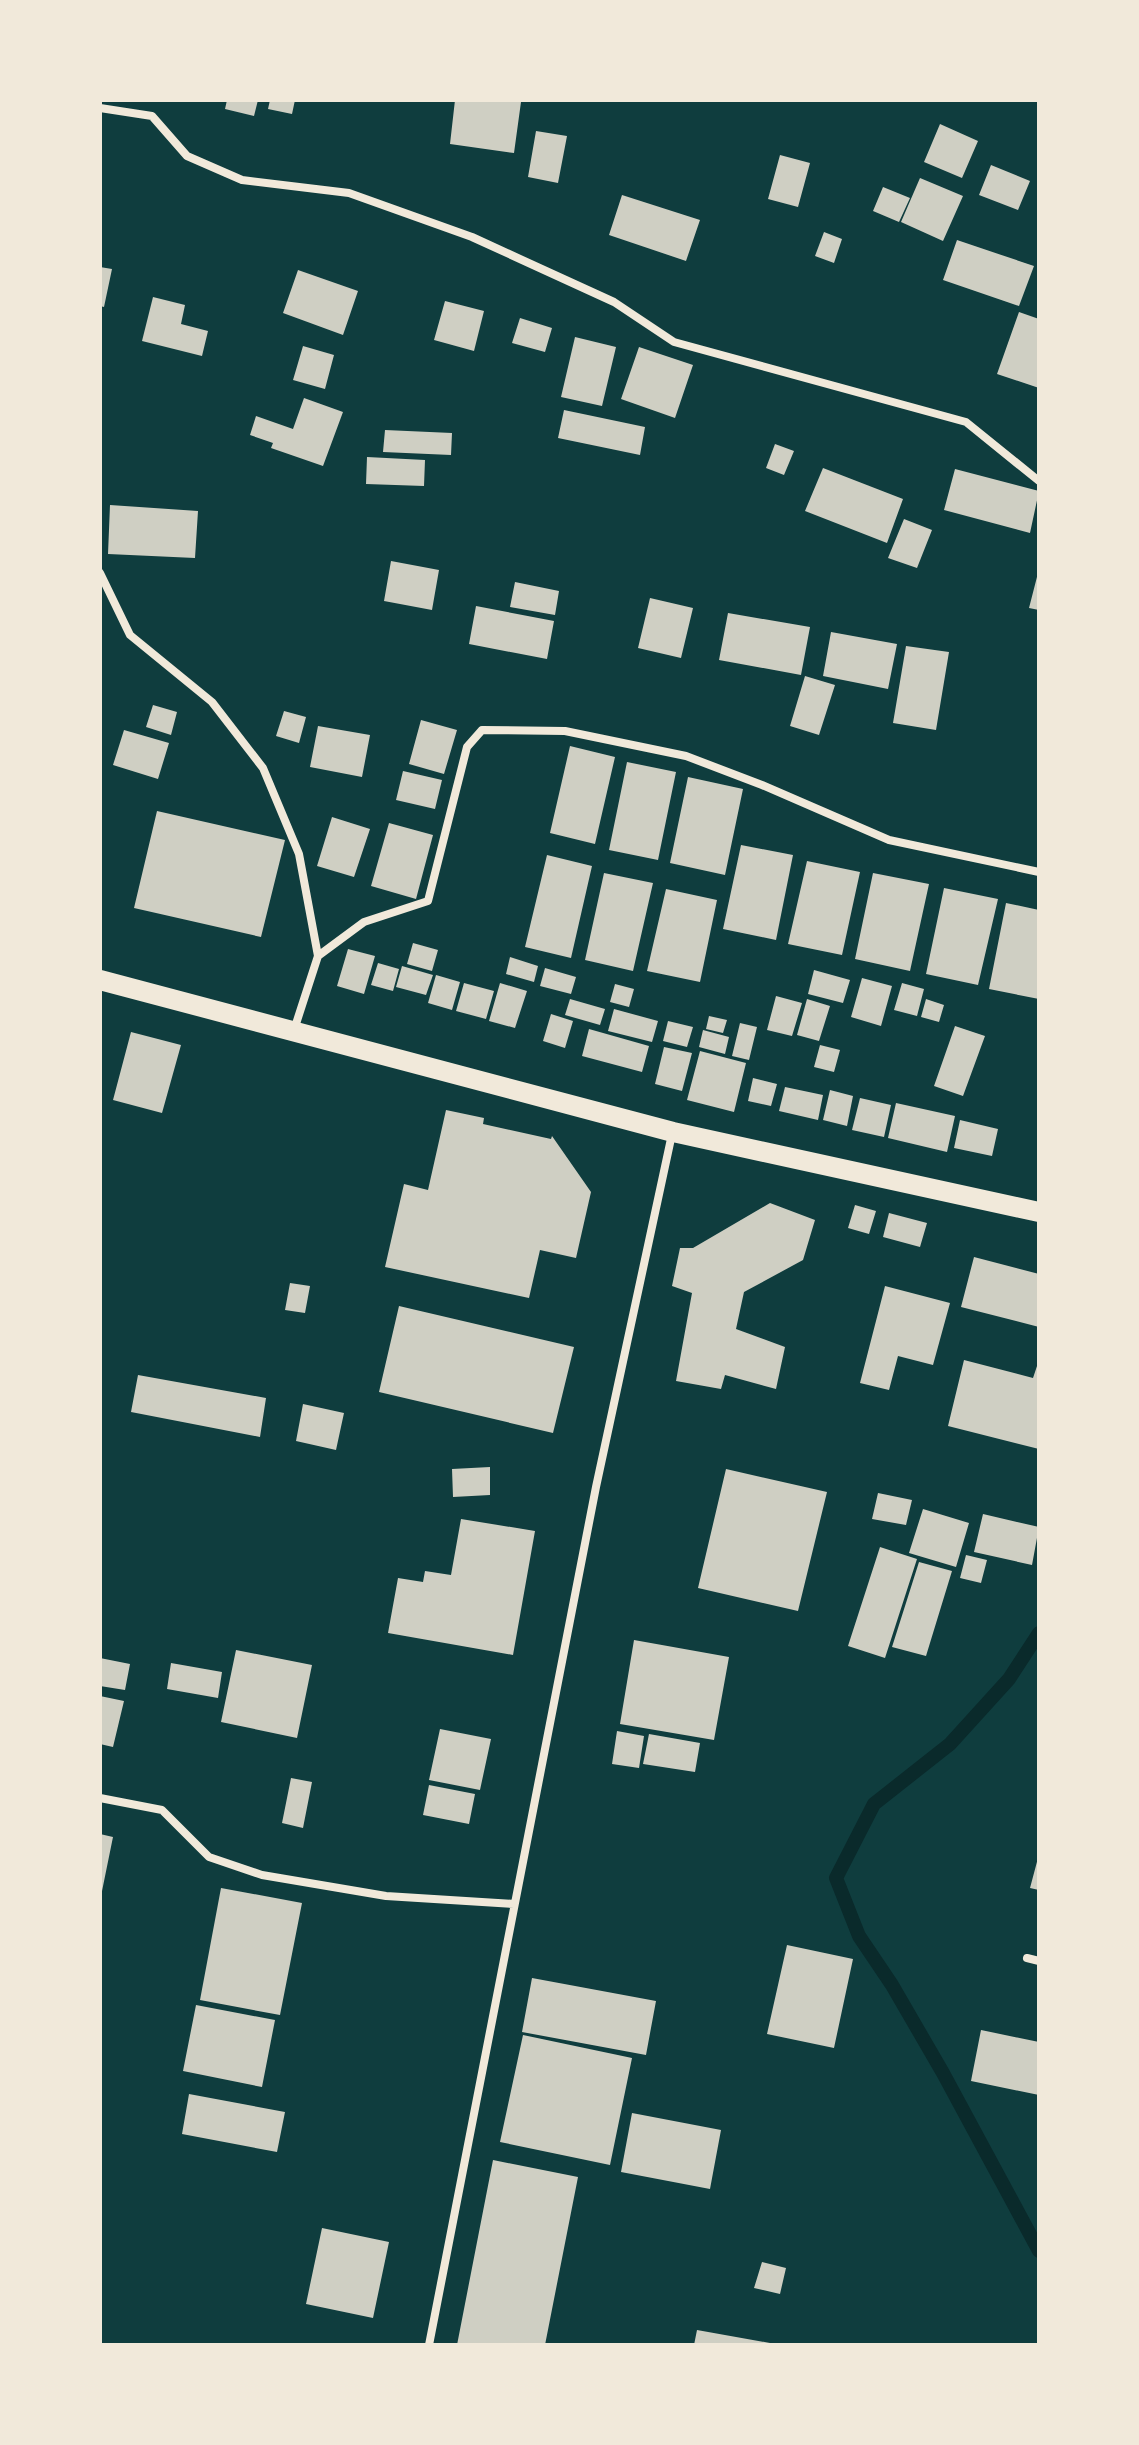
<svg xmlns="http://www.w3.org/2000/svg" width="1139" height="2445" font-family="Ubuntu,sans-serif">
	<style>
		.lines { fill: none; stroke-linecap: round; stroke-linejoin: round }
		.stream { stroke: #0a2a2b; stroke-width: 14 }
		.building { fill: #cfcfc3 }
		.minor { stroke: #f1e9da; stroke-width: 8 }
		.primary { stroke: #f1e9da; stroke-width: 20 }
	</style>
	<rect width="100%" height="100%" fill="#0f3d3e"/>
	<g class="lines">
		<path class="stream" d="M 1039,1633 L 1009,1679 L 950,1744 L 874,1804 L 836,1878 L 859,1936 L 892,1985 L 943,2073 L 1039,2251"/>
	</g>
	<path class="building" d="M 227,100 L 258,100 L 254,116 L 225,109 Z
		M 270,100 L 295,100 L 292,114 L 268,109 Z
		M 455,100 L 521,102 L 514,153 L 450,144 Z
		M 940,124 L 978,141 L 962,178 L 924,162 Z
		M 536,131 L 567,136 L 558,183 L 528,177 Z
		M 780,155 L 810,163 L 798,207 L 768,199 Z
		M 991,165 L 1030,181 L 1018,210 L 979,195 Z
		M 920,178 L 963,196 L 943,241 L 901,222 Z
		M 883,187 L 910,198 L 899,222 L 873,211 Z
		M 622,195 L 700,220 L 686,261 L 609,235 Z
		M 824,232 L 842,239 L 834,263 L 815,256 Z
		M 957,240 L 1034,266 L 1019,306 L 943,280 Z
		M 100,267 L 112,269 L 104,307 L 100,306 Z
		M 298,270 L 358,291 L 343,335 L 283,313 Z
		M 153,297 L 185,305 L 181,324 L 208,331 L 202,356 L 142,341 Z
		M 445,301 L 484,311 L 474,351 L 434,340 Z
		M 1019,312 L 1039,319 L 1039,388 L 997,374 Z
		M 520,318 L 552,328 L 545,352 L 512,343 Z
		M 575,337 L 616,347 L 602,406 L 561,397 Z
		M 303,346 L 334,355 L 325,389 L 293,380 Z
		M 639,347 L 693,365 L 675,418 L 621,399 Z
		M 304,398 L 343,412 L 323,466 L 271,448 L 273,443 L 250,435 L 256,416 L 293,429 Z
		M 564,410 L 645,427 L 640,455 L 558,438 Z
		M 385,430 L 452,433 L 451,455 L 383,452 Z
		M 775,444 L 794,451 L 784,475 L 766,468 Z
		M 367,457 L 425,460 L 424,486 L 366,484 Z
		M 823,468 L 903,499 L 887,543 L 805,511 Z
		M 955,469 L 1039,491 L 1030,533 L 944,510 Z
		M 110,505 L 198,511 L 195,558 L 108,554 Z
		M 904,519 L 932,530 L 917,568 L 888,558 Z
		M 391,561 L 439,570 L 432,610 L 384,601 Z
		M 1038,573 L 1039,573 L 1039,610 L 1029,608 Z
		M 515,582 L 559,591 L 555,615 L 510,607 Z
		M 650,598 L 693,608 L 681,658 L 638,648 Z
		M 476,606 L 554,621 L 547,659 L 469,644 Z
		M 728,613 L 810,627 L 801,675 L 719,660 Z
		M 831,632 L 897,644 L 888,689 L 823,676 Z
		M 906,646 L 949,652 L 936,730 L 893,723 Z
		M 805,676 L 835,685 L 819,735 L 790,726 Z
		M 153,705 L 177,712 L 171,735 L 146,727 Z
		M 284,711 L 306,717 L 299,743 L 276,736 Z
		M 421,720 L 457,730 L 444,774 L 409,764 Z
		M 318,726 L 370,735 L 362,777 L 310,767 Z
		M 124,730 L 169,743 L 158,779 L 113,765 Z
		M 570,746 L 615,757 L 595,844 L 550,833 Z
		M 627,762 L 676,772 L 658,860 L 609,850 Z
		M 403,771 L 442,780 L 435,809 L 396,800 Z
		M 688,777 L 743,789 L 725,875 L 670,863 Z
		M 157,811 L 285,840 L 261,937 L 134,908 Z
		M 332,817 L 370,829 L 354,877 L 317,866 Z
		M 389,823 L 433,835 L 416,899 L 371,886 Z
		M 741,845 L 793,855 L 776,940 L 723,929 Z
		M 547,855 L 592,866 L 571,958 L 525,947 Z
		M 807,861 L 860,872 L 842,955 L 788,944 Z
		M 604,873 L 653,883 L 633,971 L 585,960 Z
		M 873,873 L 929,884 L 910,971 L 855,959 Z
		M 944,888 L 998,899 L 978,985 L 926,974 Z
		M 666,889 L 717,900 L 700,982 L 647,971 Z
		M 1006,903 L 1039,910 L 1039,999 L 989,989 Z
		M 413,943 L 438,950 L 432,971 L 407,964 Z
		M 348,949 L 375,956 L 364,994 L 337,986 Z
		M 510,957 L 538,966 L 534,982 L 506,974 Z
		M 378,963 L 399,969 L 393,991 L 371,985 Z
		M 402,966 L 433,975 L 426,995 L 396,987 Z
		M 545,968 L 576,977 L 571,994 L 540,986 Z
		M 814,970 L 850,980 L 843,1003 L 808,994 Z
		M 436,975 L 460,982 L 452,1010 L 428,1003 Z
		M 862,978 L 892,986 L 881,1026 L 851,1017 Z
		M 464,983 L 494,991 L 486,1019 L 456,1011 Z
		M 500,983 L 527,991 L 515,1028 L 489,1021 Z
		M 902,983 L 924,989 L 917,1016 L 894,1010 Z
		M 615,984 L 634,989 L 629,1007 L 610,1002 Z
		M 776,996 L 802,1003 L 792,1036 L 767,1030 Z
		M 570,999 L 605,1009 L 600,1025 L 565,1015 Z
		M 807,999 L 830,1006 L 819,1041 L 797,1035 Z
		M 926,999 L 944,1005 L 939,1022 L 921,1017 Z
		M 614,1009 L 658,1021 L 652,1042 L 608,1031 Z
		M 551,1014 L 573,1021 L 565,1048 L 543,1041 Z
		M 709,1016 L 727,1020 L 723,1033 L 706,1029 Z
		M 668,1021 L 693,1027 L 687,1047 L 663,1041 Z
		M 740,1023 L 757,1027 L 749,1060 L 732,1056 Z
		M 955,1026 L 985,1036 L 963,1096 L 934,1086 Z
		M 589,1029 L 649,1046 L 642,1072 L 582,1056 Z
		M 703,1030 L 729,1037 L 725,1054 L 699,1047 Z
		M 131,1032 L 181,1045 L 162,1113 L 113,1100 Z
		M 820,1045 L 840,1050 L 834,1072 L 814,1067 Z
		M 664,1047 L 692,1053 L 682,1091 L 655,1084 Z
		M 700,1051 L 746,1063 L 734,1112 L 687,1100 Z
		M 753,1078 L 777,1084 L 771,1106 L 748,1101 Z
		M 785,1087 L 823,1095 L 818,1120 L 779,1111 Z
		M 830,1090 L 853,1096 L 847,1126 L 823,1120 Z
		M 860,1098 L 891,1105 L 884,1137 L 852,1130 Z
		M 896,1103 L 955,1116 L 947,1152 L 888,1138 Z
		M 446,1110 L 484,1118 L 483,1124 L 551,1139 L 552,1136 L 591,1192 L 576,1258 L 540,1250 L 529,1298 L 385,1267 L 404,1184 L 428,1190 Z
		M 960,1120 L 998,1129 L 992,1156 L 954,1148 Z
		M 770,1203 L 815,1220 L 803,1260 L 744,1292 L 736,1329 L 785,1347 L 776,1389 L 725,1375 L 721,1389 L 676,1381 L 692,1293 L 672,1286 L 680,1248 L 693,1248 Z
		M 855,1205 L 876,1211 L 869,1234 L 848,1228 Z
		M 889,1213 L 927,1223 L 920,1247 L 883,1237 Z
		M 974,1257 L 1039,1274 L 1039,1327 L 961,1307 Z
		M 290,1283 L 310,1286 L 305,1313 L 285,1310 Z
		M 885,1286 L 950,1303 L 933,1365 L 898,1356 L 889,1390 L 860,1383 Z
		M 399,1306 L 574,1347 L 553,1433 L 379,1392 Z
		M 964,1360 L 1033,1378 L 1039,1360 L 1039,1449 L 948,1426 Z
		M 138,1375 L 266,1398 L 260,1437 L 131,1412 Z
		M 303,1404 L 344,1413 L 336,1450 L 296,1441 Z
		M 490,1467 L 490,1495 L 453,1497 L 452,1469 Z
		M 726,1469 L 827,1492 L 798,1611 L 698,1588 Z
		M 878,1493 L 912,1500 L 906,1525 L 872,1519 Z
		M 923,1509 L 969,1523 L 956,1567 L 909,1553 Z
		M 983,1514 L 1039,1527 L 1032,1565 L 974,1552 Z
		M 461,1519 L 535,1531 L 513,1655 L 388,1633 L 398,1578 L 423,1582 L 425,1571 L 451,1575 Z
		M 880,1547 L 917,1559 L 885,1658 L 848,1646 Z
		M 966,1555 L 987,1560 L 981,1583 L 960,1578 Z
		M 919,1562 L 952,1571 L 926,1656 L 892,1647 Z
		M 634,1640 L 729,1657 L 714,1740 L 620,1724 Z
		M 236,1650 L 312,1665 L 297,1738 L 221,1722 Z
		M 100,1658 L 130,1664 L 125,1690 L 100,1686 Z
		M 171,1663 L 222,1672 L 218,1698 L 167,1689 Z
		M 100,1696 L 124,1701 L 113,1747 L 100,1744 Z
		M 440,1729 L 491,1739 L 480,1790 L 429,1780 Z
		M 617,1731 L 644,1736 L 639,1768 L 612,1764 Z
		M 649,1734 L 700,1743 L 695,1772 L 643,1764 Z
		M 291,1778 L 312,1782 L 303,1828 L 282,1823 Z
		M 429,1785 L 475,1794 L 469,1824 L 423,1815 Z
		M 100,1834 L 113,1837 L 101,1896 L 100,1896 Z
		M 1038,1858 L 1039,1859 L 1039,1890 L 1030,1888 Z
		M 221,1888 L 302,1903 L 280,2015 L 200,2000 Z
		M 787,1945 L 853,1959 L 834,2048 L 767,2034 Z
		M 532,1978 L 656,2001 L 646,2055 L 522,2032 Z
		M 196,2005 L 275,2020 L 262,2087 L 183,2071 Z
		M 981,2030 L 1039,2042 L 1039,2095 L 971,2081 Z
		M 523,2035 L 632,2058 L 610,2165 L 500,2142 Z
		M 189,2094 L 285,2112 L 277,2152 L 182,2134 Z
		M 632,2113 L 721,2130 L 710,2189 L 621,2172 Z
		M 493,2160 L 578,2177 L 545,2345 L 457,2345 Z
		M 322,2228 L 389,2242 L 373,2318 L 306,2304 Z
		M 762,2262 L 786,2268 L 780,2294 L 754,2288 Z
		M 697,2330 L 770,2343 L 770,2345 L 694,2345 Z"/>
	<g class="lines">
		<path class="minor" d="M 100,108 L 152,116 L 187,156 L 242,180 L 349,193 L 472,237 L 614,302 L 674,342 L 966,422 L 1039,481
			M 100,573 L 130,635 L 212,702 L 263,768 L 299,854 L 318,956 L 294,1030
			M 318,956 L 364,922 L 428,901 L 467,747 L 482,730 L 565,731 L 686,756 L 762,785 L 889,840 L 1039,872
			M 100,1798 L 162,1810 L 209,1857 L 262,1875 L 386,1896 L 514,1904
			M 1027,1958 L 1039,1961
			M 429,2345 L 596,1487 L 672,1134"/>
		<path class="primary" d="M 100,980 L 673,1132 L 1039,1212"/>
	</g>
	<rect width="1139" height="2445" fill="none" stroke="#f1e9da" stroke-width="204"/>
</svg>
